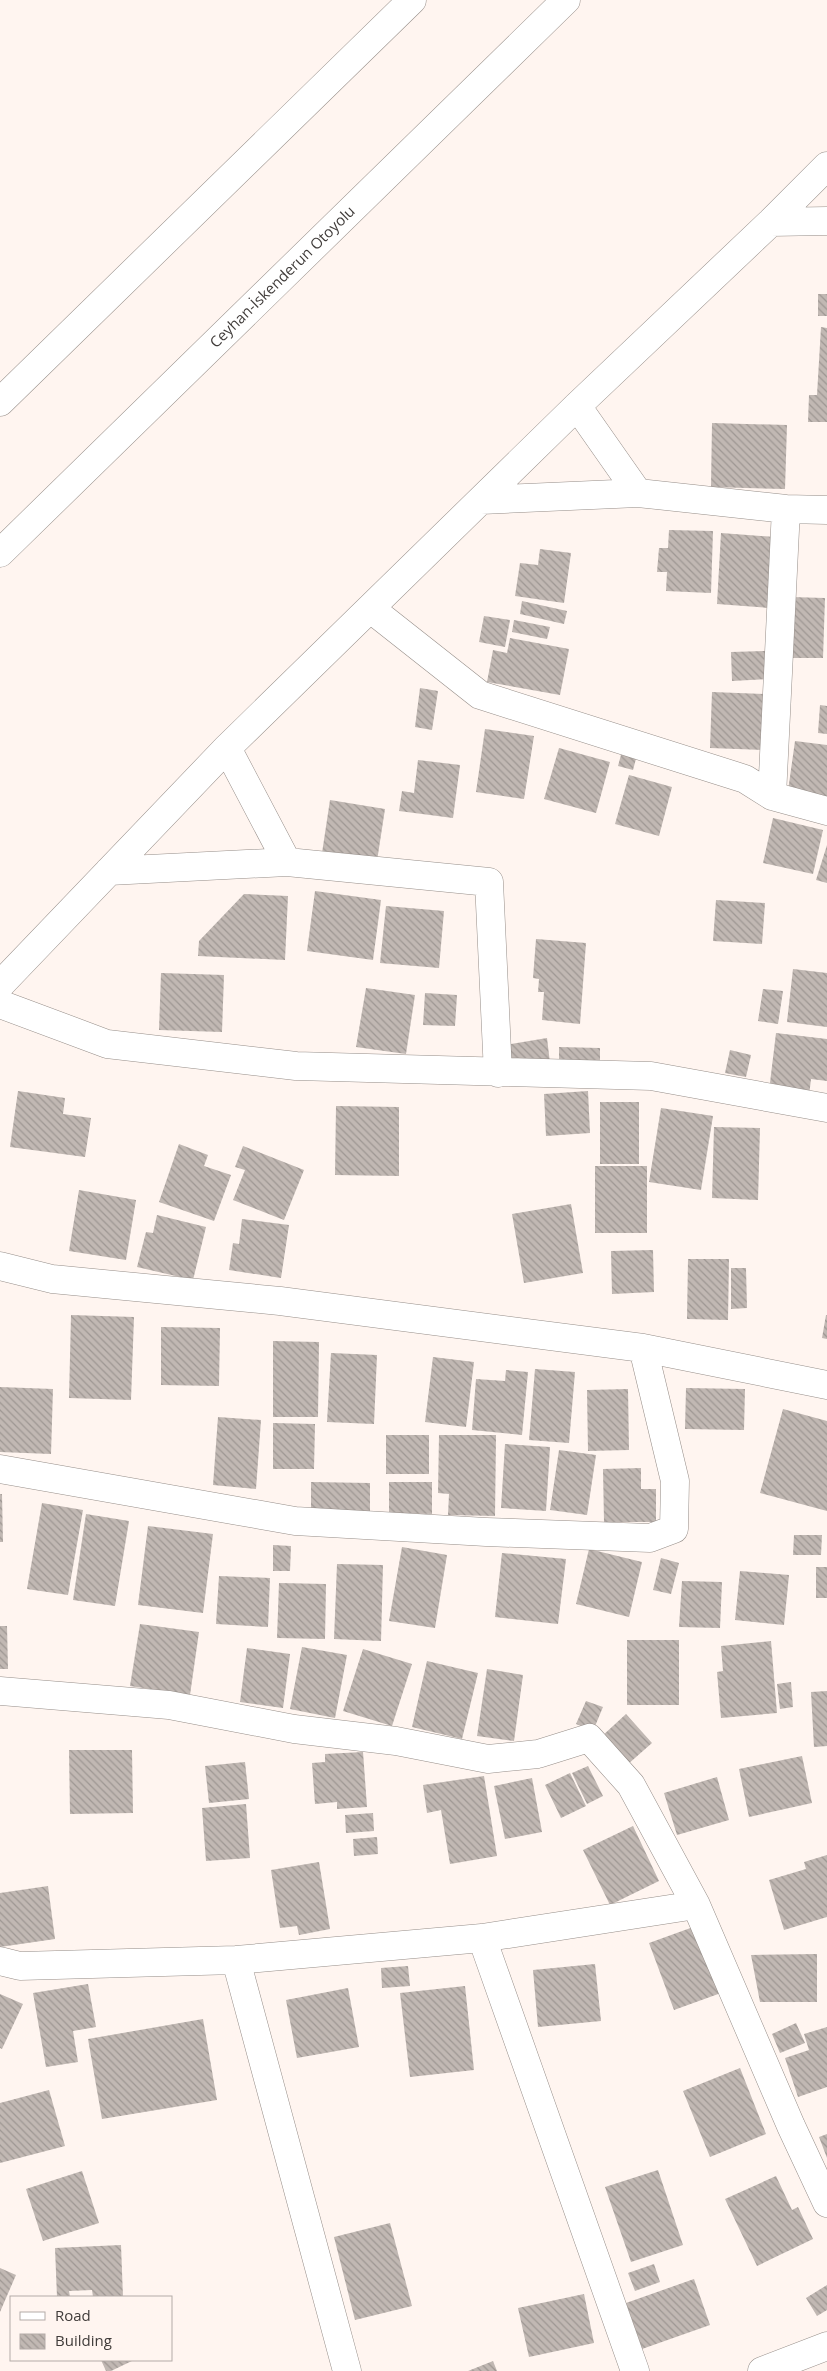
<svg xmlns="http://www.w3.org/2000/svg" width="827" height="2371" font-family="'Open Sans',sans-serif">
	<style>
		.building { fill: url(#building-back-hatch) }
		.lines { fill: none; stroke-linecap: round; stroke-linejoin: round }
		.minor-casing { stroke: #968e89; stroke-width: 29 }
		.highway-casing { stroke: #968e89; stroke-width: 29 }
		.minor { stroke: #fff; stroke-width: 28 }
		.highway { stroke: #fff; stroke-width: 28 }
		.labels { text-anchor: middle; stroke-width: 5; stroke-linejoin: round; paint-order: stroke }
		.street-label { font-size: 15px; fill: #403c3a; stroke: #fff5f0 }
	</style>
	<defs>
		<pattern id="building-back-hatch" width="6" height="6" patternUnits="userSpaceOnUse" patternTransform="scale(1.25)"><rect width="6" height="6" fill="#c1b8b3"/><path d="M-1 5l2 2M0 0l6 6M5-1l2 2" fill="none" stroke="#9e9793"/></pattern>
	</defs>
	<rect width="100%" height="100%" fill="#fff5f0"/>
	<path class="building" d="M 818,294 L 827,294 L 827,316 L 818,316 Z
		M 821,327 L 827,328 L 827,422 L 808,422 L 809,395 L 817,395 Z
		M 712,423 L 787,425 L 785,489 L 711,487 Z
		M 669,530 L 713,531 L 711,593 L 666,591 L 667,572 L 657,572 L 659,548 L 668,548 Z
		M 721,533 L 775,537 L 770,608 L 717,604 Z
		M 540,549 L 571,553 L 564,603 L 515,596 L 520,563 L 538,565 Z
		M 791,597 L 825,598 L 823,658 L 789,658 Z
		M 522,601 L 567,611 L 564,624 L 520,614 Z
		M 484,616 L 510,620 L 505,647 L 479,642 Z
		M 514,620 L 550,627 L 547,639 L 512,632 Z
		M 510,638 L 569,649 L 560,695 L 487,682 L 493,650 L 507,653 Z
		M 766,651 L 767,679 L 732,681 L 731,652 Z
		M 420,688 L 438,691 L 432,730 L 415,727 Z
		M 712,692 L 766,694 L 764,750 L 710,748 Z
		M 820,705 L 827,706 L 827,734 L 818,733 Z
		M 485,729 L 534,736 L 524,799 L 476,792 Z
		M 795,741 L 827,745 L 827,797 L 788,791 Z
		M 559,748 L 610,762 L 596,813 L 544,799 Z
		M 622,751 L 637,755 L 633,770 L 618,766 Z
		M 418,760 L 460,765 L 453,818 L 399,811 L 402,791 L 414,793 Z
		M 629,775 L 672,787 L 659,836 L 615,824 Z
		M 330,800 L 385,809 L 377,861 L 322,853 Z
		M 773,818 L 823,830 L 813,874 L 763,863 Z
		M 827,845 L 827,883 L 816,880 Z
		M 315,891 L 381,900 L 373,960 L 307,951 Z
		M 244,894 L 288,896 L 285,960 L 198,956 L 199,941 Z
		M 716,900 L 765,903 L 762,944 L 713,941 Z
		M 386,906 L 444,911 L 439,968 L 380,963 Z
		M 536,939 L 586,943 L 580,1024 L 542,1020 L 544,992 L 538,992 L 539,979 L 533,978 Z
		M 793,969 L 827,973 L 827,1027 L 787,1022 Z
		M 161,973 L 224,975 L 222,1032 L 159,1030 Z
		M 366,988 L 415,995 L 406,1054 L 356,1047 Z
		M 763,989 L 783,991 L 778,1024 L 758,1021 Z
		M 425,993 L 457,995 L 455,1026 L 423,1025 Z
		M 776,1033 L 827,1039 L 827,1081 L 811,1079 L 809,1096 L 769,1091 Z
		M 547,1038 L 550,1063 L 509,1069 L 505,1045 Z
		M 559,1047 L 600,1048 L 600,1063 L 559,1062 Z
		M 730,1050 L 751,1055 L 746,1077 L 725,1073 Z
		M 18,1091 L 65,1098 L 63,1114 L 91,1118 L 85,1157 L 10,1147 Z
		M 588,1091 L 590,1133 L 546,1136 L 544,1094 Z
		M 600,1102 L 639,1102 L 639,1164 L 600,1164 Z
		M 336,1106 L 399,1107 L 399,1176 L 335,1175 Z
		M 661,1108 L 713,1116 L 701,1190 L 649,1182 Z
		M 714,1127 L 760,1128 L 758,1200 L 712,1198 Z
		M 179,1144 L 208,1155 L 204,1166 L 231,1175 L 214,1221 L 159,1202 Z
		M 243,1146 L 304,1170 L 284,1220 L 233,1200 L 245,1170 L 235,1167 Z
		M 595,1166 L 647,1166 L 647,1233 L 595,1233 Z
		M 79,1190 L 136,1200 L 126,1260 L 69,1251 Z
		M 571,1204 L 583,1273 L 524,1283 L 512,1214 Z
		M 157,1215 L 206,1227 L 193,1280 L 137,1267 L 146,1232 L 153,1233 Z
		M 242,1219 L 289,1225 L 281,1278 L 229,1270 L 233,1243 L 239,1244 Z
		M 653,1250 L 654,1292 L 612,1294 L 611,1251 Z
		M 688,1259 L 729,1259 L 728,1320 L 687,1319 Z
		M 731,1268 L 746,1268 L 747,1308 L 731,1309 Z
		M 71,1315 L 134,1317 L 131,1400 L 69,1398 Z
		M 826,1315 L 827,1315 L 827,1339 L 822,1338 Z
		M 161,1327 L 220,1328 L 219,1386 L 161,1385 Z
		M 273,1341 L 319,1342 L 318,1417 L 273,1417 Z
		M 331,1353 L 377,1355 L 374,1424 L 327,1422 Z
		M 433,1357 L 474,1362 L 466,1427 L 425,1422 Z
		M 535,1369 L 575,1372 L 569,1443 L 529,1440 Z
		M 506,1370 L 528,1372 L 522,1435 L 472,1430 L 476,1379 L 505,1381 Z
		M 0,1387 L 53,1389 L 51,1454 L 0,1452 Z
		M 686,1388 L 745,1389 L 744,1430 L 685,1429 Z
		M 628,1389 L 629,1450 L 588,1451 L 587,1390 Z
		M 783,1409 L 827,1421 L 827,1511 L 760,1493 Z
		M 218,1417 L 261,1420 L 256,1489 L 213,1485 Z
		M 273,1423 L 315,1424 L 314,1469 L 273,1469 Z
		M 386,1435 L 429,1435 L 429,1474 L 386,1474 Z
		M 439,1435 L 496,1435 L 495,1516 L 448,1515 L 449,1494 L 438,1493 Z
		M 505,1444 L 550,1447 L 546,1511 L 501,1508 Z
		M 559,1450 L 596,1455 L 587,1515 L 550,1510 Z
		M 641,1468 L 641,1489 L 656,1489 L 656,1522 L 604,1522 L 603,1469 Z
		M 311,1482 L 370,1483 L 370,1515 L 311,1515 Z
		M 389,1482 L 432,1482 L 432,1514 L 389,1513 Z
		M 0,1494 L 2,1494 L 3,1542 L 0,1542 Z
		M 42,1503 L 83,1510 L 68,1595 L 27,1589 Z
		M 86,1514 L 129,1521 L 115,1606 L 73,1600 Z
		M 148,1526 L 213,1534 L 203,1613 L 138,1605 Z
		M 794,1535 L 822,1535 L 821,1555 L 793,1555 Z
		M 273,1545 L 291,1546 L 290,1571 L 273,1571 Z
		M 402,1547 L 447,1555 L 435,1628 L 389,1621 Z
		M 589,1549 L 642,1562 L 629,1617 L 576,1604 Z
		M 502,1553 L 566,1559 L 558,1624 L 495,1617 Z
		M 661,1558 L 679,1563 L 671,1594 L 653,1590 Z
		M 337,1564 L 383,1565 L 381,1641 L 334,1639 Z
		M 816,1567 L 827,1567 L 827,1598 L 816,1598 Z
		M 740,1571 L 789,1575 L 784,1625 L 735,1620 Z
		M 219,1576 L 270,1578 L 268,1627 L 216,1624 Z
		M 682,1581 L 722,1582 L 720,1628 L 679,1627 Z
		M 279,1583 L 326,1584 L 325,1639 L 277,1638 Z
		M 140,1624 L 199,1632 L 190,1695 L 130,1686 Z
		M 0,1626 L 7,1626 L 8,1669 L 0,1669 Z
		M 627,1640 L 679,1640 L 679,1705 L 627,1705 Z
		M 771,1641 L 777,1713 L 721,1718 L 717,1672 L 723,1671 L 721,1646 Z
		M 302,1647 L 347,1655 L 335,1718 L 290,1709 Z
		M 247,1648 L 290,1654 L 283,1708 L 240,1702 Z
		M 363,1649 L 412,1664 L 392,1726 L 343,1711 Z
		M 427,1661 L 478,1673 L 462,1739 L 412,1727 Z
		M 487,1669 L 523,1675 L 514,1741 L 477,1736 Z
		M 791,1682 L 793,1707 L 780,1709 L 777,1684 Z
		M 827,1691 L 827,1746 L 814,1747 L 811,1692 Z
		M 586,1701 L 603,1707 L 593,1731 L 576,1724 Z
		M 626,1714 L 652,1743 L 627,1765 L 601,1737 Z
		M 69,1750 L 132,1750 L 133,1813 L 70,1814 Z
		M 363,1752 L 367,1807 L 337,1809 L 337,1802 L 315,1804 L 312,1763 L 325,1762 L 325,1754 Z
		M 802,1756 L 812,1803 L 749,1817 L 739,1769 Z
		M 245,1762 L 249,1799 L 209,1803 L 205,1766 Z
		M 588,1766 L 603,1796 L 587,1804 L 572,1773 Z
		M 570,1773 L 586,1806 L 561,1818 L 545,1785 Z
		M 484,1776 L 497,1856 L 450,1864 L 441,1810 L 427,1813 L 423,1785 Z
		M 717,1777 L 729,1820 L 677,1835 L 664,1793 Z
		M 532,1778 L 542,1832 L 505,1839 L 494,1786 Z
		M 246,1804 L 250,1858 L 206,1861 L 202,1808 Z
		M 373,1813 L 374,1831 L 346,1833 L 345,1815 Z
		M 633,1826 L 659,1881 L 610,1905 L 583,1850 Z
		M 377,1837 L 378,1854 L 354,1856 L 353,1839 Z
		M 827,1855 L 827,1917 L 784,1930 L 769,1880 L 806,1869 L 804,1862 Z
		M 319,1862 L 330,1929 L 299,1935 L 297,1926 L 280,1928 L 271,1870 Z
		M 48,1886 L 55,1939 L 0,1947 L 0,1893 Z
		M 696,1926 L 721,1993 L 674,2010 L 649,1943 Z
		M 817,1954 L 817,2002 L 760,2002 L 751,1955 Z
		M 595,1964 L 601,2021 L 538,2027 L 533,1970 Z
		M 408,1966 L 410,1986 L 382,1988 L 381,1968 Z
		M 88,1984 L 96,2027 L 73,2031 L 78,2062 L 46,2067 L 33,1993 Z
		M 465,1986 L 474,2070 L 410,2077 L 400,1993 Z
		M 348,1988 L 359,2047 L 297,2058 L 286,2000 Z
		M 0,1994 L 23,2004 L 2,2049 L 0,2048 Z
		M 203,2019 L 217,2100 L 102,2119 L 88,2039 Z
		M 796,2023 L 805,2043 L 780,2053 L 772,2034 Z
		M 827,2027 L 827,2087 L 798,2097 L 785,2058 L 809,2050 L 804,2034 Z
		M 740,2068 L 766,2134 L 710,2157 L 683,2091 Z
		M 49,2090 L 65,2146 L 0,2163 L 0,2103 Z
		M 827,2134 L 827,2158 L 819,2137 Z
		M 658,2170 L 683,2245 L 631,2262 L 605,2187 Z
		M 82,2171 L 99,2223 L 43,2241 L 26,2189 Z
		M 776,2176 L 792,2210 L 798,2207 L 813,2239 L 757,2266 L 725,2199 Z
		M 390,2223 L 412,2306 L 355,2320 L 334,2237 Z
		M 121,2245 L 123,2297 L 93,2297 L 92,2290 L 69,2291 L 70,2297 L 57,2297 L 55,2248 Z
		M 654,2264 L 660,2282 L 635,2291 L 628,2273 Z
		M 0,2268 L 16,2275 L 0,2312 Z
		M 694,2279 L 710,2325 L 642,2349 L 626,2303 Z
		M 827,2285 L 827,2310 L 817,2316 L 806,2298 Z
		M 584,2294 L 594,2343 L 529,2357 L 518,2308 Z
		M 101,2360 L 134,2360 L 111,2371 L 106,2371 Z
		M 493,2361 L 497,2371 L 468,2371 Z"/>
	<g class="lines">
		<defs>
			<path id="minor" d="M 771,222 L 827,221
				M 577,406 L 638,493
				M 481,500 L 638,493 L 786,509 L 827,510
				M 371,609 L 480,695 L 745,779 L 772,796 L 827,811
				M 227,748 L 287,862
				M 772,796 L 786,509
				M 109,871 L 287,862 L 489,882 L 498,1073
				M 0,985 L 227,748 L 577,406 L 771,222 L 827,166
				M 0,1004 L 107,1044 L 296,1066 L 651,1076 L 827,1108
				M 0,1266 L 52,1279 L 280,1301 L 643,1348 L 827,1385
				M 0,1469 L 295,1521 L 486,1532 L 650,1538 L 674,1529 L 675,1481 L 643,1348
				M 0,1691 L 169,1705 L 294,1729 L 396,1741 L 488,1759 L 538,1754 L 589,1738 L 631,1785 L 696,1905 L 791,2126 L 827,2203
				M 482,1938 L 635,2371
				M 236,1960 L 347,2371
				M 0,1961 L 20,1966 L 236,1960 L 482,1938 L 696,1905
				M 762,2371 L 827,2346"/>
			<g id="highway">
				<path d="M 0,402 L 412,0"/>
				<path id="s1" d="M 0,553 L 566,0"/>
			</g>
		</defs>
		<use href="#minor" class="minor-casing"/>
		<use href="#highway" class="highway-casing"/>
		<use href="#minor" class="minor"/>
		<use href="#highway" class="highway"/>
	</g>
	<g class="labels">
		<g class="street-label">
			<text dy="5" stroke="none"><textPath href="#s1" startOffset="395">Ceyhan-İskenderun Otoyolu</textPath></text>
		</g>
	</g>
	<rect x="10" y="2296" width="162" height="65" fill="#fff5f0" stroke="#b3aba7"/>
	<rect x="20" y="2312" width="25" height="8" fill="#ffffff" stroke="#b3aba7"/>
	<text x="55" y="2321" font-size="15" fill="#403c3a">Road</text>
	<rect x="20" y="2334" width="25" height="15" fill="url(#building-back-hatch)" stroke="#b3aba7"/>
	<text x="55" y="2346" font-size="15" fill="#403c3a">Building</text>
</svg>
